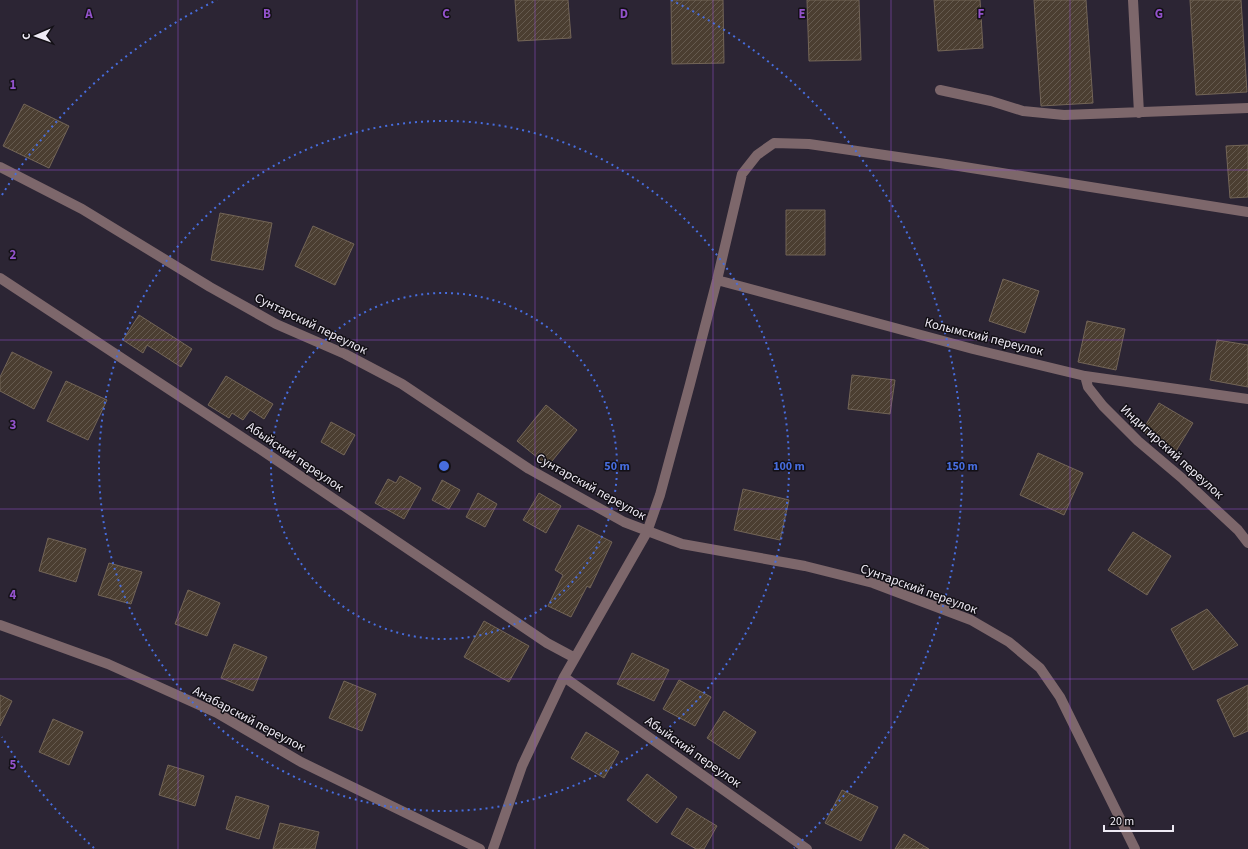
<svg xmlns="http://www.w3.org/2000/svg" width="1248" height="849" font-family="'Source Sans 3',sans-serif">
<style>
.building{fill:url(#building-hatch);stroke:#736557}
.lines{fill:none;stroke-linecap:round;stroke-linejoin:round}
.service{stroke:#7d676b;stroke-width:10}
.minor{stroke:#7d676b;stroke-width:10}
.grid{fill:none;stroke:#9252ca;stroke-width:1;stroke-opacity:0.55}
.ring{fill:none;stroke:#476dde;stroke-width:2;stroke-dasharray:2 4}
.labels{text-anchor:middle;dominant-baseline:central;stroke-width:3;stroke-linejoin:round;paint-order:stroke}
.street-label{font-size:13px;fill:#eeeaf4;stroke:#131016}
.grid-label{font-size:13px;text-anchor:middle;font-weight:bold;fill:#9252ca;stroke:#131016;stroke-width:3;stroke-linejoin:round;paint-order:stroke}
.centre{fill:#476dde;stroke:#131016;stroke-width:2}
.ring-label{font-size:12px;text-anchor:middle;font-weight:bold;fill:#476dde;stroke:#131016;stroke-width:3;stroke-linejoin:round;paint-order:stroke}
</style>
<defs>
<pattern id="building-hatch" width="6" height="6" patternUnits="userSpaceOnUse"><rect width="6" height="6" fill="#4b3e31"/><path d="M-1 1l2-2M0 6l6-6M5 7l2-2" fill="none" stroke="#655a4f"/></pattern>
</defs>
<rect width="100%" height="100%" fill="#2c2534"/>
<path class="building" d="M515,0H568L571,38L518,41Z
M671,0H723L724,63L672,64Z
M807,0H859L861,60L809,61Z
M934,0H980L983,48L938,51Z
M1034,0H1086L1093,103L1041,106Z
M1190,0H1241L1247,92L1196,95Z
M24,104L69,126L49,168L3,146Z
M1248,145V197L1230,198L1226,146Z
M786,210H825V255H786Z
M220,213L272,223L263,270L211,260Z
M313,226L354,244L335,285L295,266Z
M1003,279L1039,291L1025,333L989,321Z
M139,315L192,349L181,367L147,345L143,353L123,340Z
M1087,321L1125,329L1116,370L1078,362Z
M1217,340L1248,345V387L1210,380Z
M12,352L52,372L34,409L0,391V377Z
M852,375L895,380L890,414L848,409Z
M226,376L273,404L264,419L250,410L243,420L232,413L229,418L208,405Z
M66,381L107,400L88,440L47,421Z
M1159,403L1193,423L1176,451L1142,431Z
M546,405L577,430L548,466L517,441Z
M331,422L355,435L344,455L321,442Z
M1038,453L1083,473L1064,515L1020,495Z
M400,476L421,488L404,519L375,503L388,479L396,483Z
M442,480L460,490L449,509L432,500Z
M743,489L789,500L780,540L734,530Z
M478,493L497,504L485,527L466,517Z
M539,493L561,506L546,533L523,520Z
M578,525L612,542L590,588L587,586L571,617L548,606L563,575L555,570Z
M1133,532L1171,556L1147,595L1108,570Z
M48,538L86,549L76,582L39,571Z
M109,563L142,572L131,604L98,595Z
M188,590L220,603L207,636L175,624Z
M1207,609L1238,645L1193,670L1171,629Z
M484,621L529,646L509,682L464,657Z
M234,644L267,657L253,691L221,678Z
M632,653L669,670L654,701L617,684Z
M679,680L711,697L695,726L663,709Z
M344,681L376,694L362,731L329,718Z
M1248,685V731L1234,737L1217,700Z
M0,695L12,701L0,726Z
M724,711L756,732L739,759L707,738Z
M53,719L83,732L69,765L39,752Z
M586,732L619,752L604,778L571,758Z
M168,765L204,776L195,806L159,795Z
M647,774L677,797L657,823L627,800Z
M842,790L878,807L861,841L825,823Z
M236,796L269,806L259,839L226,829Z
M687,808L717,826L704,849H696L671,834Z
M280,823L319,832L315,849H273Z
M904,834L929,849H895Z"/>
<g class="lines">
<path class="service" d="M1133,0L1139,113
M940,90L991,101L1023,111L1064,115L1248,108"/>
<path class="minor" d="M0,167L82,209L210,287L276,324L345,354L402,384L529,469L624,522L682,544L805,566L873,583L971,620L1009,642L1040,668L1060,697L1135,849
M0,278L266,453L547,643L575,658
M717,280L973,349L1085,376L1248,399
M1085,376L1088,387L1103,406L1138,441L1183,479L1238,530L1248,543
M0,625L108,664L217,713L301,762L480,849
M564,677L807,849
M493,849L522,766L564,677L647,532L660,495L690,384L717,280L742,174L757,155L774,143L809,144L946,164L1248,212"/>
</g>
<path class="grid" d="M178,0V849M357,0V849M535,0V849M713,0V849M891,0V849M1070,0V849M0,170H1248M0,340H1248M0,509H1248M0,679H1248"/>
<g class="ring">
<circle cx="444" cy="466" r="173"/>
<circle cx="444" cy="466" r="345"/>
<path d="M94 848A518 518 0 0 1 2 737M2 195A518 518 0 0 1 217 0M671 0A518 518 0 0 1 794 848"/>
</g>
<g class="labels">
<g class="street-label">
<text transform="translate(311 324) rotate(26)">Сунтарский переулок</text>
<text transform="translate(984 337) rotate(14)">Колымский переулок</text>
<text transform="translate(1172 452) rotate(42)">Индигирский переулок</text>
<text transform="translate(295 457) rotate(34)">Абыйский переулок</text>
<text transform="translate(591 487) rotate(29)">Сунтарский переулок</text>
<text transform="translate(919 589) rotate(20)">Сунтарский переулок</text>
<text transform="translate(249 719) rotate(28)">Анабарский переулок</text>
<text transform="translate(693 752) rotate(35)">Абыйский переулок</text>
</g>
</g>
<g class="grid-label">
<text x="89" y="18">A</text>
<text x="267" y="18">B</text>
<text x="446" y="18">C</text>
<text x="624" y="18">D</text>
<text x="802" y="18">E</text>
<text x="981" y="18">F</text>
<text x="1159" y="18">G</text>
<text x="13" y="89">1</text>
<text x="13" y="259">2</text>
<text x="13" y="429">3</text>
<text x="13" y="599">4</text>
<text x="13" y="769">5</text>
</g>
<circle cx="444" cy="466" r="6" class="centre"/>
<g class="ring-label">
<text x="617" y="470">50 m</text>
<text x="789" y="470">100 m</text>
<text x="962" y="470">150 m</text>
</g>
<g transform="translate(36 36) rotate(268)" stroke="#131016" stroke-width="3" paint-order="stroke">
<path d="M0-3L7 15L0 10L-7 15Z" fill="#eeeaf4"/>
<text y="-6" font-size="11" font-weight="bold" text-anchor="middle" fill="#eeeaf4">С</text>
</g>
<path d="M1104 825v6h69v-6" fill="none" stroke="#eeeaf4" stroke-width="2"/>
<text x="1110" y="825" font-size="12" fill="#eeeaf4" stroke="#131016" stroke-width="3" paint-order="stroke">20 m</text>
</svg>
